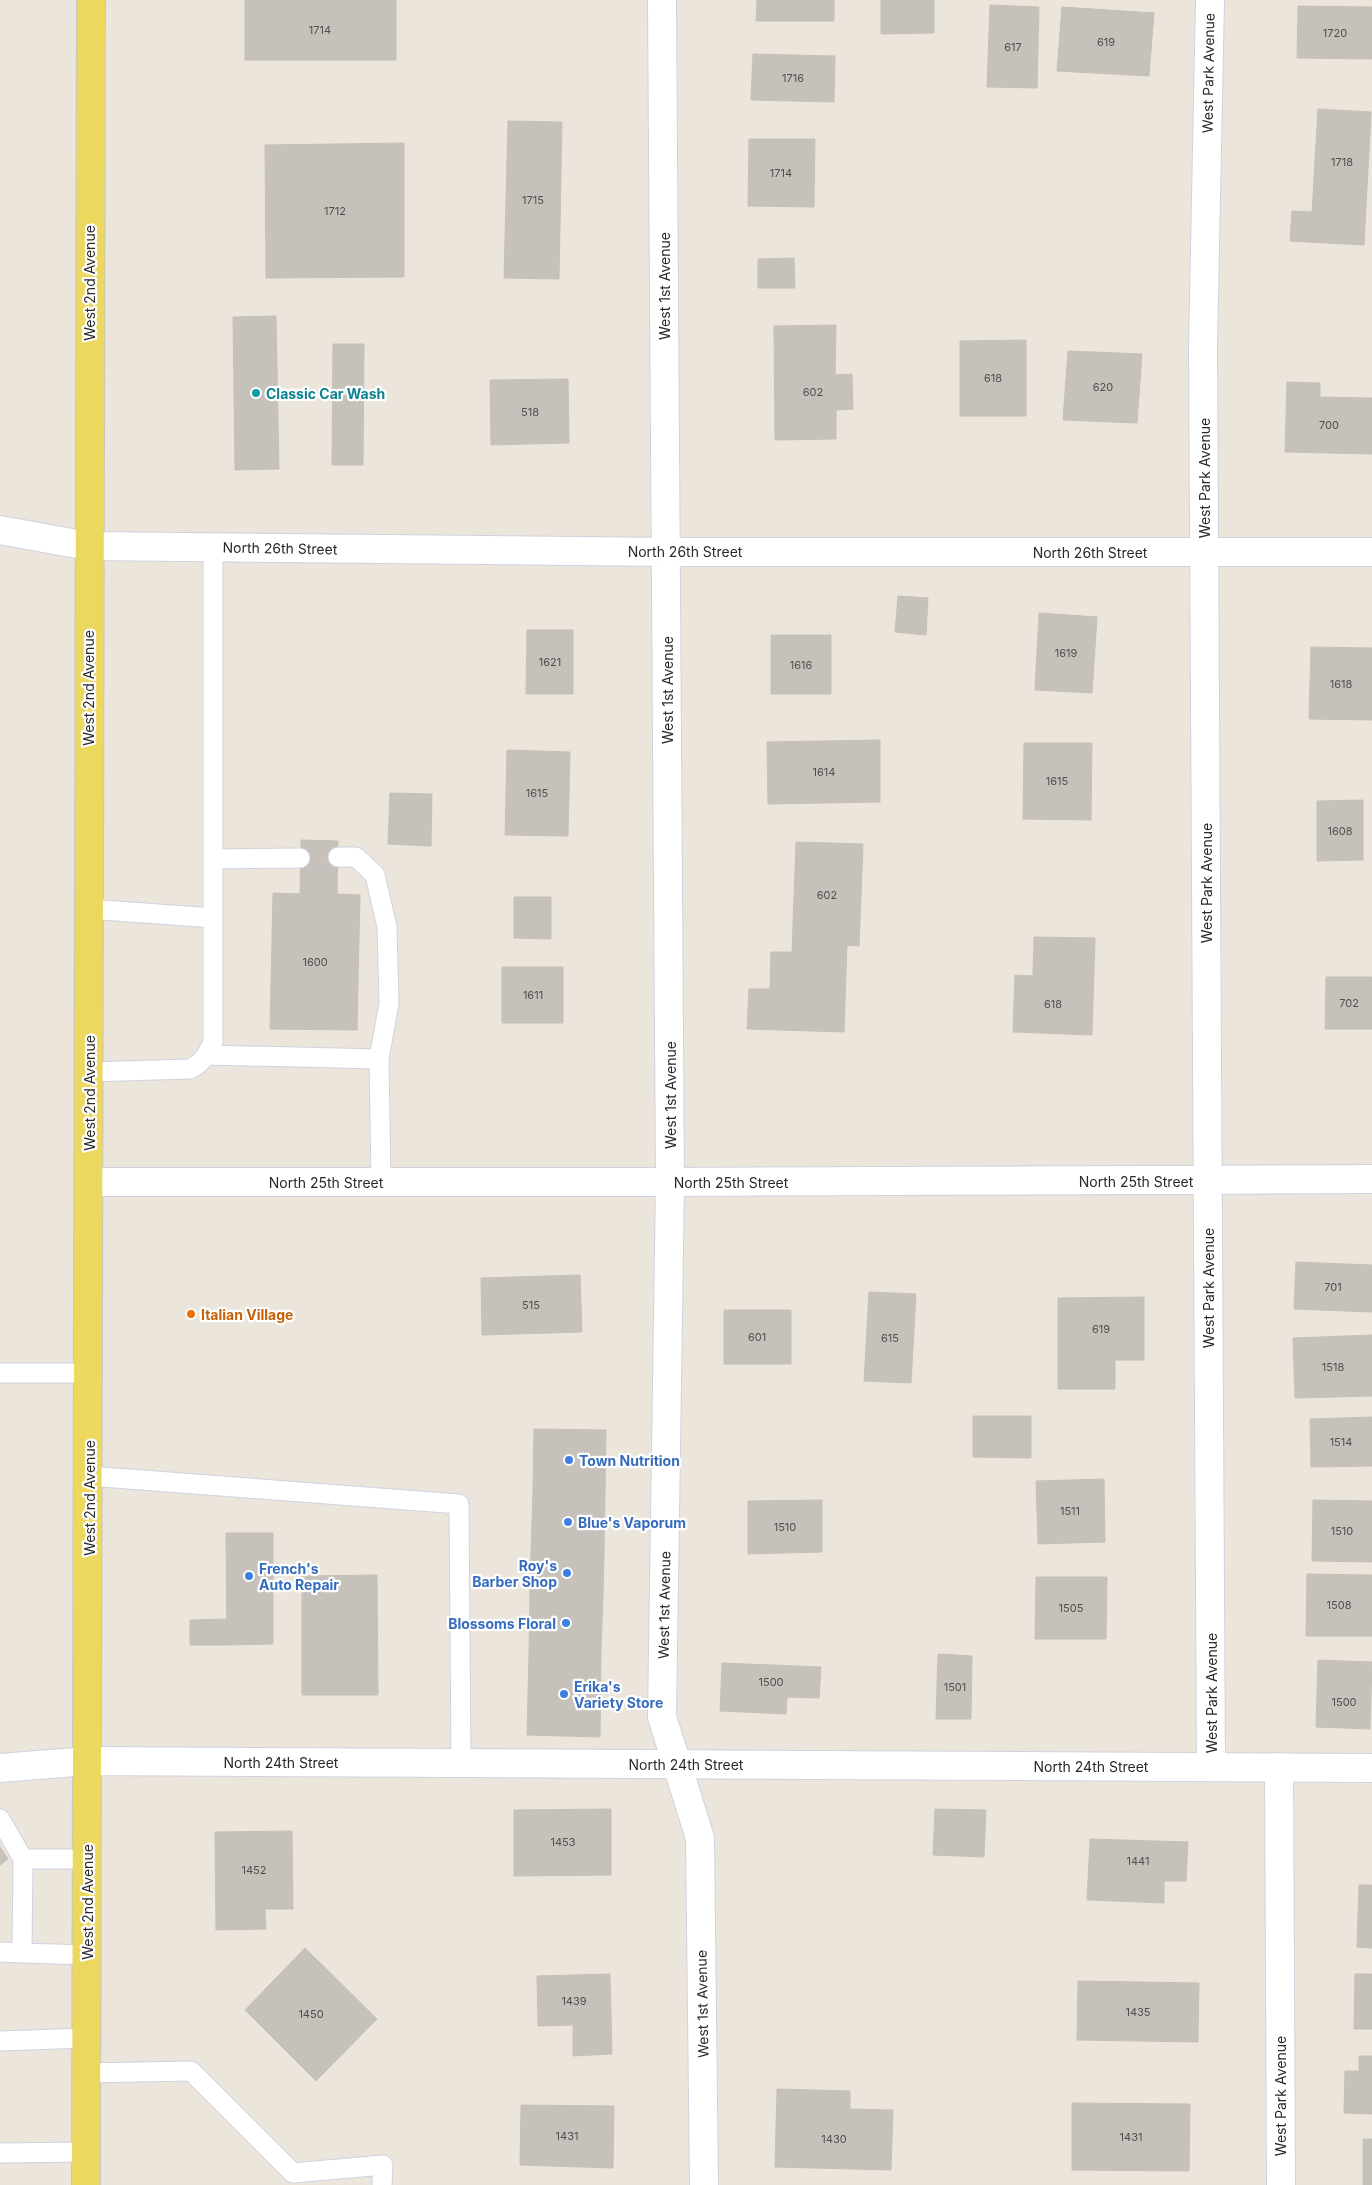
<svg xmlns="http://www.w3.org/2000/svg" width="1372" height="2185" font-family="Inter,sans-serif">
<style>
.building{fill:#c6c2bb;stroke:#c6c1b5}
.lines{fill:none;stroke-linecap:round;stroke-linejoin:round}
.lane-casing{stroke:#d0d2e1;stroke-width:21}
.street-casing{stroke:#d0d2e1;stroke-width:30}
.secondary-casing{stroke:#d0d2e1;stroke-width:30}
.primary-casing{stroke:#c7c7c7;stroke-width:30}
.lane{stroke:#fff;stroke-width:19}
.street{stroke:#fff;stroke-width:28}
.secondary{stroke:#fff;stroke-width:28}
.primary{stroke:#ecd85f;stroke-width:28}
.culture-dot{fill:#0f9aa8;stroke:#fff;stroke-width:2}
.food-dot{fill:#e8710a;stroke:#fff;stroke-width:2}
.shop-dot{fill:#3f7fe0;stroke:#fff;stroke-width:2}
.labels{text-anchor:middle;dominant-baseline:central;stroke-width:4.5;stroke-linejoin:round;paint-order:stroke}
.number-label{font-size:11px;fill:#504f4e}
.street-label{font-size:14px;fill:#292929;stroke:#fff}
.culture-label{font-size:14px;font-weight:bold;fill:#0d838f;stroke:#fff;text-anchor:start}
.food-label{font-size:14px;font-weight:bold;fill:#c56008;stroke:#fff;text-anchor:start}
.shop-label{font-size:14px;font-weight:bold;fill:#366cbe;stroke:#fff;text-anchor:start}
</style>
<rect width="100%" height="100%" fill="#ebe5db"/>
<path class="building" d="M245,0H396V60H245Z
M757,0H834V21H756Z
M881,0H934V33L881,34Z
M990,5L1039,7L1037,88L987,87Z
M1298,6L1372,7V59L1297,58Z
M1062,7L1154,13L1149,76L1057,71Z
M753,54L835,56L834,102L751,100Z
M1318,109L1371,112L1364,245L1290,241L1292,211L1312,212Z
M508,121L562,122L559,279L504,278Z
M749,139H815L814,207L748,206Z
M404,143V277L266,278L265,145Z
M794,258L795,288H758V259Z
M276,316L279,469L235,470L233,317Z
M836,325L835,375L852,374L853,409L836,410V439L775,440L774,326Z
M1026,340V416H960V341Z
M333,344H364L363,465H332Z
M1068,351L1142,354L1137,423L1063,420Z
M568,379L569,443L491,445L490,380Z
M1287,382L1320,383V397L1372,398V454L1285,452Z
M898,596L928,598L926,635L895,632Z
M1039,613L1097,617L1092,693L1035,690Z
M527,630H573V694H526Z
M771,635H831V694H771Z
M1311,647L1372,648V720L1309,719Z
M880,740V802L768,804L767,742Z
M1024,743H1092L1091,820L1023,819Z
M507,750L570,752L568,836L505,835Z
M390,793L432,794L431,846L388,844Z
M1363,800V860L1317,861V801Z
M301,840L338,841L337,894L360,895L357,1030L270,1029L273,893L300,894Z
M796,842L863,844L859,946L847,945L844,1032L747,1029L749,989H770L771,952H792Z
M514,897H551V939L514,938Z
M1034,937L1095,938L1092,1035L1013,1032L1015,975L1033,976Z
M502,967H563V1023H502Z
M1326,977H1372V1029H1325Z
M1296,1262L1372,1265V1312L1294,1309Z
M580,1275L582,1332L482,1335L481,1278Z
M869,1292L916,1294L911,1383L864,1381Z
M1144,1297V1360H1115V1389H1058V1298Z
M724,1310H791V1364H724Z
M1372,1335V1396L1295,1398L1293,1338Z
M973,1416H1031V1458L973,1457Z
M1372,1417V1466L1311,1467L1310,1419Z
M534,1429L606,1430L605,1492L533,1490Z
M1104,1479L1105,1542L1038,1544L1036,1481Z
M533,1490L605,1492L604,1553L531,1552Z
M822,1500V1552L748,1554V1501Z
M1313,1500L1372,1501V1562L1312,1561Z
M226,1533H273V1644L227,1645Z
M531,1552L604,1553L603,1594L530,1592Z
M1307,1574L1372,1575V1636H1306Z
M377,1575L378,1695H302V1576Z
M1036,1577H1107L1106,1639H1035Z
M530,1592L603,1594L601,1653L529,1652Z
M227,1619V1645H190V1620Z
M529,1652L601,1653L600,1737L527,1735Z
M938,1654L972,1656L971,1719H936Z
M1318,1660L1372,1662L1370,1729L1316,1727Z
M722,1663L821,1667L819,1698L787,1697L786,1714L720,1711Z
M611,1809V1875L514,1876V1810Z
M935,1809L986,1810L984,1857L933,1855Z
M292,1831L293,1909H265L266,1929L216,1930L215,1832Z
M1090,1839L1188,1842L1186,1881H1164V1903L1087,1900Z
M0,1847L8,1859L0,1865Z
M1359,1885H1372V1948L1357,1947Z
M305,1948L377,2019L316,2081L245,2010Z
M610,1974L612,2054L573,2056V2025L538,2026L537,1976Z
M1355,1974H1372V2029H1354Z
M1078,1981L1199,1983L1198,2042L1077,2040Z
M1359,2056H1372V2114L1344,2113L1345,2071H1359Z
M777,2089L850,2091V2109L893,2110L891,2170L775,2167Z
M1072,2103L1190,2104L1189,2171L1072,2170Z
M521,2105L614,2106L613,2168L520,2165Z
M1363,2139H1372V2185H1363Z"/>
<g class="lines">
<defs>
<path id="lane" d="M338,857H356L375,875L387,927L389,1003L379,1059
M213,859L300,858
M89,909L213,918
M207,1055L379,1059L381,1182
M89,1072L190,1069C203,1063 207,1054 213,1042V547
M0,1373H89
M89,1476L459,1504L461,1763
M0,1819L23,1859H88
M23,1859L22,1953L87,1955
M0,1952L22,1953
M0,2041L87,2038
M87,2073L191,2071L293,2173L383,2165L382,2185
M0,2153L86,2152"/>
<path id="street" d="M662,0L670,1182L662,1717L700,1838L704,2185
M1210,0L1203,347L1211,1767
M0,530L88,546L667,552H1372
M89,1182H670L1372,1179
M1279,1767L1281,2185"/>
<path id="secondary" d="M0,1768L88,1761L1372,1768"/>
<path id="primary" d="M86,2185L91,0"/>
</defs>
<use href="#lane" class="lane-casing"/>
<use href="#street" class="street-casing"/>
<use href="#secondary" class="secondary-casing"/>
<use href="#primary" class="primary-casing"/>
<use href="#lane" class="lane"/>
<use href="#street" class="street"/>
<use href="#secondary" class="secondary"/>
<use href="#primary" class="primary"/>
</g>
<circle class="culture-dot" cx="256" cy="393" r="5"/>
<circle class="food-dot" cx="191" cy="1314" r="5"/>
<g class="shop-dot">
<circle cx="569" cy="1460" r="5"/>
<circle cx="568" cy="1522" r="5"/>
<circle cx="567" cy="1573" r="5"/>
<circle cx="249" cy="1576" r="5"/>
<circle cx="566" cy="1623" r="5"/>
<circle cx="564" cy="1694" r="5"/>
</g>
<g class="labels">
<g class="number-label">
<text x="320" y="30">1714</text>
<text x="1335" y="33">1720</text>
<text x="1106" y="42">619</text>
<text x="1013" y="47">617</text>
<text x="793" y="78">1716</text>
<text x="1342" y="162">1718</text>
<text x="781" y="173">1714</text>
<text x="533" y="200">1715</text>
<text x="335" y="211">1712</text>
<text x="993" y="378">618</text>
<text x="1103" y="387">620</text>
<text x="813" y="392">602</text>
<text x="530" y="412">518</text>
<text x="1329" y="425">700</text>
<text x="1066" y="653">1619</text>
<text x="550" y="662">1621</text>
<text x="801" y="665">1616</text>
<text x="1341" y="684">1618</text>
<text x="824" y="772">1614</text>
<text x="1057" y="781">1615</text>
<text x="537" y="793">1615</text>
<text x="1340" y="831">1608</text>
<text x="827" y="895">602</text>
<text x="315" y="962">1600</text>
<text x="533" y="995">1611</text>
<text x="1349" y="1003">702</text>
<text x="1053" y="1004">618</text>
<text x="1333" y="1287">701</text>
<text x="531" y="1305">515</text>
<text x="1101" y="1329">619</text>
<text x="757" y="1337">601</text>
<text x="890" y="1338">615</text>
<text x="1333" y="1367">1518</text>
<text x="1341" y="1442">1514</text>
<text x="1070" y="1511">1511</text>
<text x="785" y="1527">1510</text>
<text x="1342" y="1531">1510</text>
<text x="1339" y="1605">1508</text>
<text x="1071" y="1608">1505</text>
<text x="771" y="1682">1500</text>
<text x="955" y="1687">1501</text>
<text x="1344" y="1702">1500</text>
<text x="563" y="1842">1453</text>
<text x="1138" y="1861">1441</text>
<text x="254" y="1870">1452</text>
<text x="574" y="2001">1439</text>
<text x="1138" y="2012">1435</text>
<text x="311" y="2014">1450</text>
<text x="567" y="2136">1431</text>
<text x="1131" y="2137">1431</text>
<text x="834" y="2139">1430</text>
</g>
<g class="street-label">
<text transform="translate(1208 73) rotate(-89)">West Park Avenue</text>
<text transform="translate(89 283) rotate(-90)">West 2nd Avenue</text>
<text transform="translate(664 286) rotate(-90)">West 1st Avenue</text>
<text transform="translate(1204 478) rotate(-90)">West Park Avenue</text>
<text transform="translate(280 548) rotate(1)">North 26th Street</text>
<text x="685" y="551">North 26th Street</text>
<text x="1090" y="552">North 26th Street</text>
<text transform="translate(88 688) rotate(-90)">West 2nd Avenue</text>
<text transform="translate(667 690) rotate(-90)">West 1st Avenue</text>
<text transform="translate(1206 883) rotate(-90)">West Park Avenue</text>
<text transform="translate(89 1093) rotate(-90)">West 2nd Avenue</text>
<text transform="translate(670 1095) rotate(-90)">West 1st Avenue</text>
<text x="1136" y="1181">North 25th Street</text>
<text x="326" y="1182">North 25th Street</text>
<text x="731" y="1182">North 25th Street</text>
<text transform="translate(1208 1288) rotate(-90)">West Park Avenue</text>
<text transform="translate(89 1498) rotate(-90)">West 2nd Avenue</text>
<text transform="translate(664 1605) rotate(-89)">West 1st Avenue</text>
<text transform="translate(1211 1693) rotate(-90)">West Park Avenue</text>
<text x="281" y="1762">North 24th Street</text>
<text x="686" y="1764">North 24th Street</text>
<text x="1091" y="1766">North 24th Street</text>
<text transform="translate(87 1902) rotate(-90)">West 2nd Avenue</text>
<text transform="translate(702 2004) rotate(-91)">West 1st Avenue</text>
<text transform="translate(1280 2096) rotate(-90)">West Park Avenue</text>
</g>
<g class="culture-label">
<text x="266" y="393">Classic Car Wash</text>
</g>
<g class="food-label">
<text x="201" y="1314">Italian Village</text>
</g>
<g class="shop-label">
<text x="579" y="1460">Town Nutrition</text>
<text x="578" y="1522">Blue's Vaporum</text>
<text x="557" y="1565" text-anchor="end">Roy's<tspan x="557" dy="16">Barber Shop</tspan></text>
<text x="259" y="1568">French's<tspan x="259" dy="16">Auto Repair</tspan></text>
<text x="556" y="1623" text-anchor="end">Blossoms Floral</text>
<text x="574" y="1686">Erika's<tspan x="574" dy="16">Variety Store</tspan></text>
</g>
</g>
</svg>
